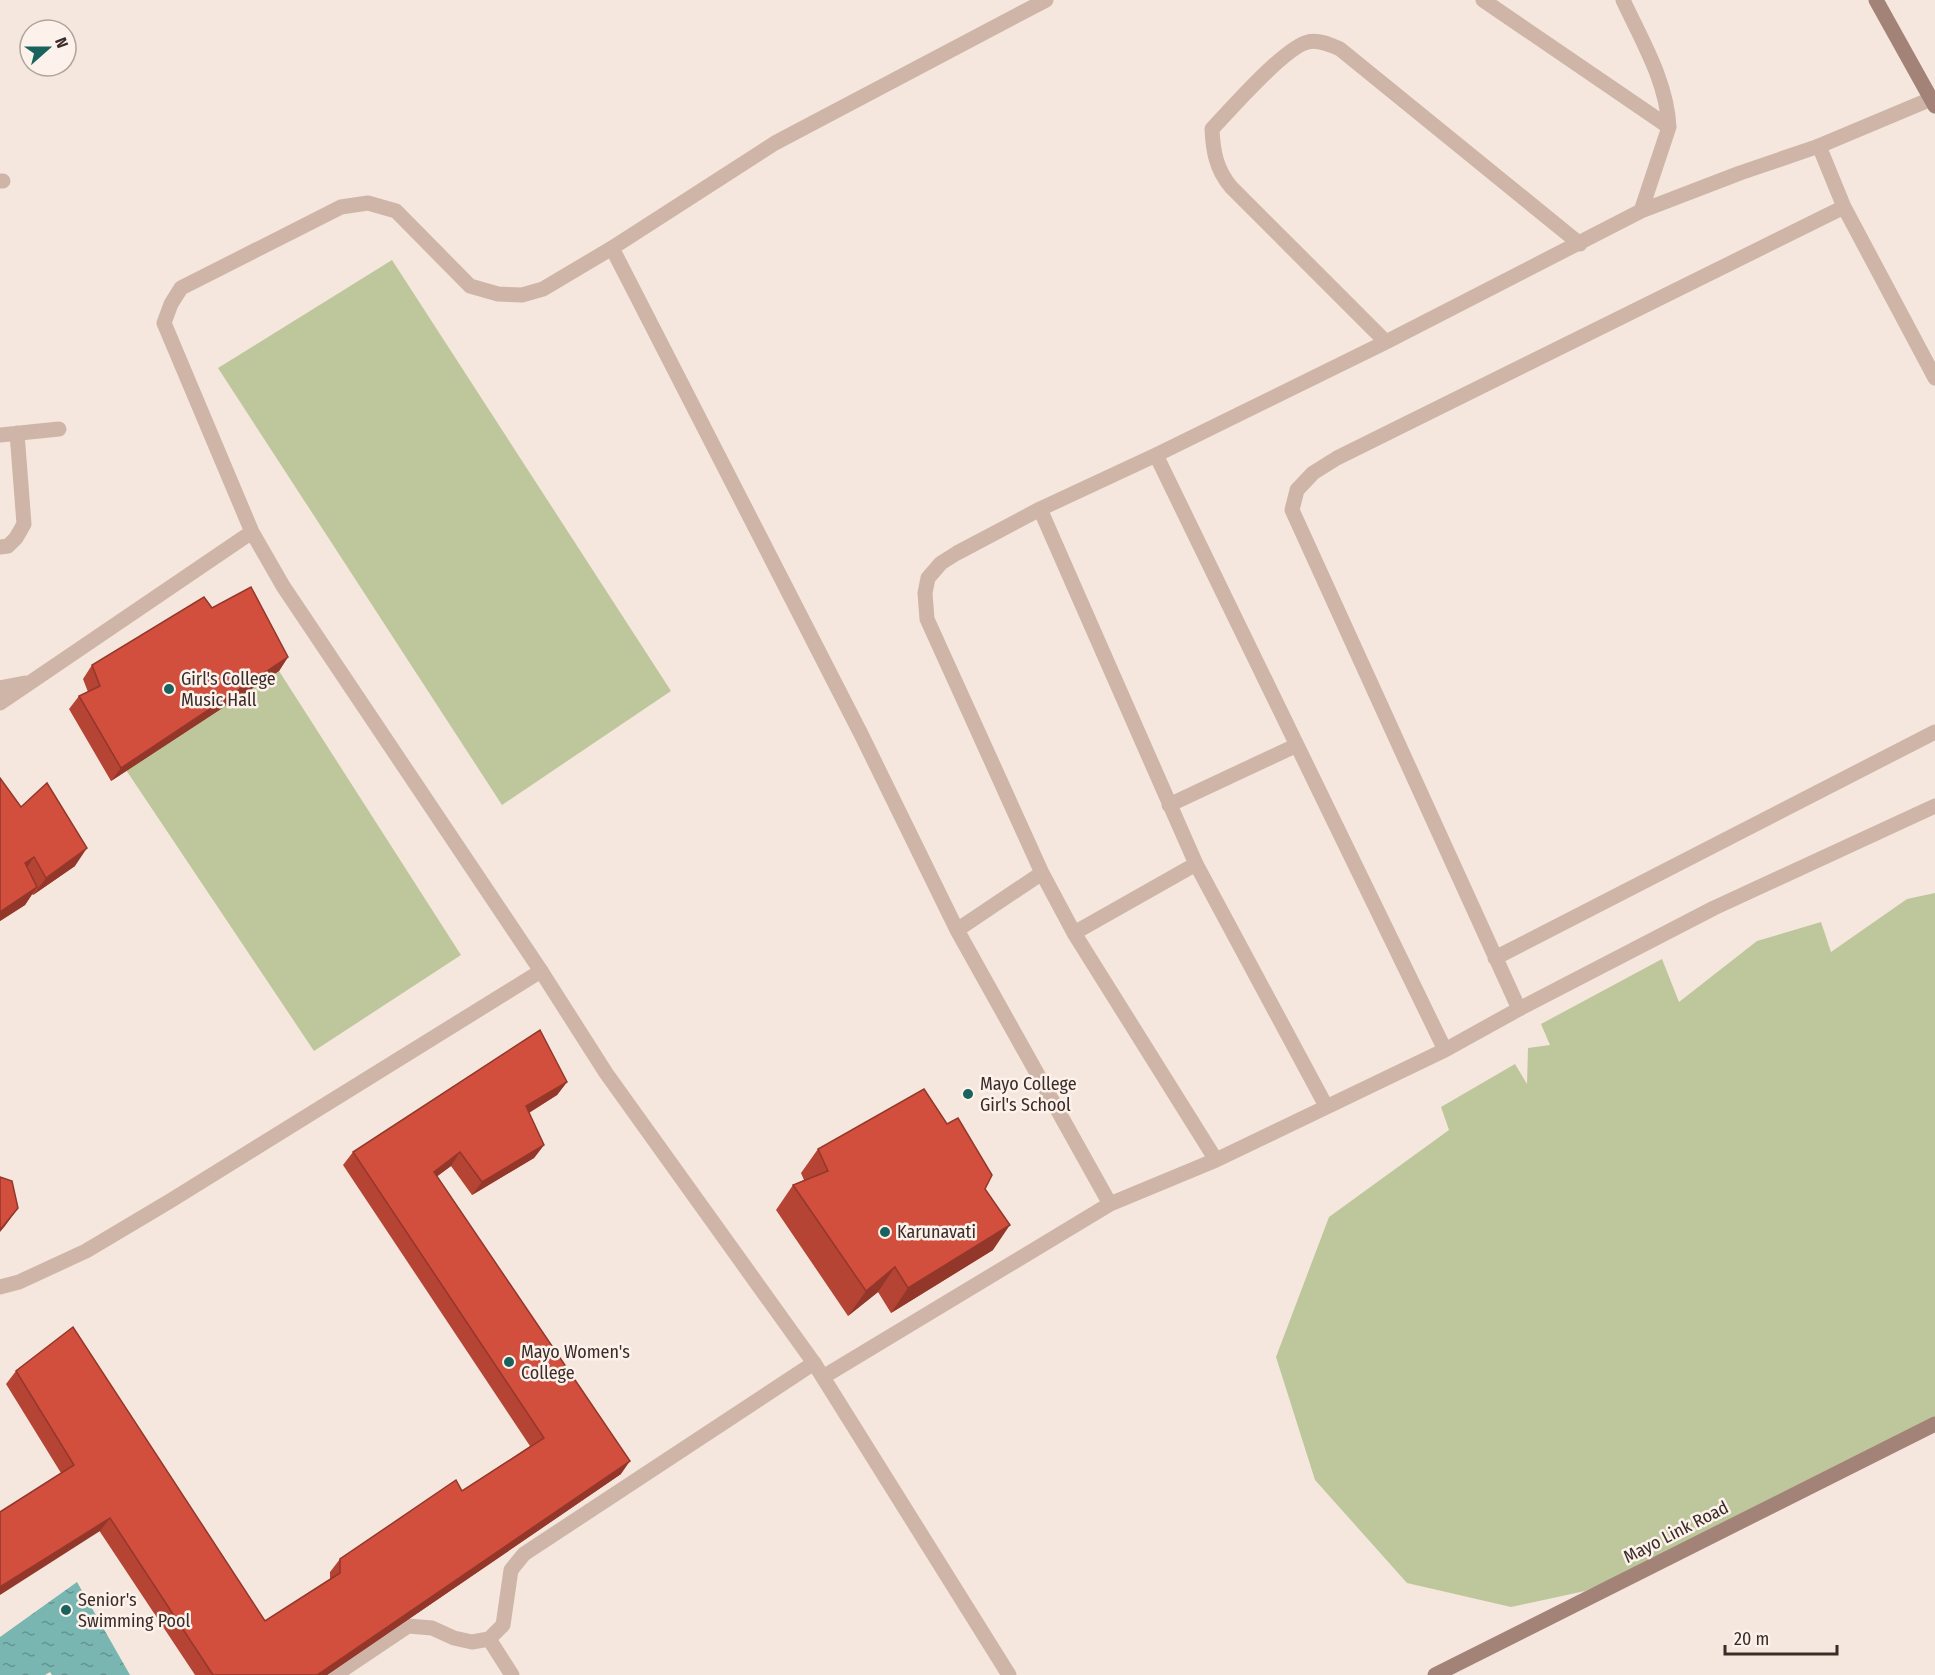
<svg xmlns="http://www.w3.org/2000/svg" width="1935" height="1675" font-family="'Fira Sans Condensed',sans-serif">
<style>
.pitch{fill:#bdc79b}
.water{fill:url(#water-ripples)}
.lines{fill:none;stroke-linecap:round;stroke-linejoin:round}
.lane{stroke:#cfb5a7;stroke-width:15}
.street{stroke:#cfb5a7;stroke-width:15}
.secondary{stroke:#a38278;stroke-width:15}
.wall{fill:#b54434}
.shaded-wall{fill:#94372b}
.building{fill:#d34f3d;stroke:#94372b;stroke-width:1.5}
.poi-dot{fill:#19625e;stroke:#fcf2eb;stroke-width:2}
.labels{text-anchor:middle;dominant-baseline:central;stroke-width:5;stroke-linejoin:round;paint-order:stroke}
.poi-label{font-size:18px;fill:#3b2c29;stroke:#fcf2eb;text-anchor:start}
.street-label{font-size:18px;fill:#3b2c29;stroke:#fcf2eb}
</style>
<defs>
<pattern id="water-ripples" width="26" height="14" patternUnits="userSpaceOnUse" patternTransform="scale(1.5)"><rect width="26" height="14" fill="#79b6b1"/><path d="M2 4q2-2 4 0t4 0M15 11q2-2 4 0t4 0" fill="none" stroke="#649490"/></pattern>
</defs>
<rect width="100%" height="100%" fill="#f5e7dd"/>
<path class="pitch" d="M392,260L671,691L502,805L218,368Z
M279,671L461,955L314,1051L126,770Z
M1935,893V1420L1722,1531L1585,1591L1511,1607L1407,1583L1315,1480L1276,1357L1329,1217L1449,1130L1441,1107L1515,1064L1527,1084L1528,1048L1550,1045L1541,1024L1662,959L1679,1002L1757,941L1821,922L1831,952L1907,899Z"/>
<path class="water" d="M77,1582L130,1675H52L50,1672L45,1675H0V1637Z"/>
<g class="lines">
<path class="lane" d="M1819,146L1844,207L1935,378
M1495,958L1935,732
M1519,1009L1292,510L1297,490L1313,473L1337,458L1844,207
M0,1287L19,1282L86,1251L170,1201L541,971
M489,1639L512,1675
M335,1675L408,1626L432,1628L454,1638L472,1642L489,1639L503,1625L511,1570L524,1554L814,1363"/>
<path class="street" d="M1483,0L1669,127L1641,211
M1623,0C1642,41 1667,82 1669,127
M0,181H3
M612,248L861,734L957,930L1110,1204L1216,1160L1445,1050L1519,1009L1714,908L1935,806
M1386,342L1231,187C1216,169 1213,151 1212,129C1231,109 1285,47 1308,42C1318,39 1331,45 1340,49L1580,244
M0,435L59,429
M1156,455L1445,1050
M1040,509L1196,864L1326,1106
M0,547L8,546L16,538L24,524L17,433
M0,688L25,683
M0,703L252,532
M1169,805L1295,746
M957,930L1042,873
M1074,933L1196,864
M1216,1160L1074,933L1042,873L927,619L925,593L928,578L941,563L957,553L1040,509L1156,455L1386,342L1641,211L1740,173L1819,146L1931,99
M823,1377L1110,1204
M1009,1675L814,1363L606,1073L541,971L283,586L252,532L164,323L171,304L181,288L341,207L368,203L396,211L470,286L498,294L522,295L543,289L612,248L775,143L1046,0"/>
<path class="secondary" d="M1876,0L1935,106
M1435,1675L1935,1424"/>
</g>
<path class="wall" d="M212,608L288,657L279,671L111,781L69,709L79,696L88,692L83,679L92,665Z
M0,778L21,807L75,866L33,895L32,894L25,905L0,921Z
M567,1082L557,1095L529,1113L544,1145L534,1158L472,1195L451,1166L436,1177L621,1474L327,1675H195L61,1473L6,1384L16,1371L265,1621L330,1579V1572L340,1559L462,1491L530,1446L343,1165L353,1152Z
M818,1149L985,1189L993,1250L891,1313L878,1292L848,1316L776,1210L793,1185L804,1180L801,1173Z"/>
<path class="shaded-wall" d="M288,657L279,671L111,781L121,768Z
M87,848L75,866L33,895L46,878Z
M34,857L22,875L25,863Z
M37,887L25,905L0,921V912Z
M567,1082L557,1095L517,1120L526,1106Z
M544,1145L534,1158L472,1195L482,1182Z
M460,1152L451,1166L424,1186L434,1172Z
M18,1208L5,1226L0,1232V1230Z
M1010,1225L993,1250L891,1313L908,1288Z
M895,1267L878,1292L848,1316L866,1291Z
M630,1461L621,1474L327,1675H317Z
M110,1518L100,1531L0,1595V1587Z"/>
<path class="building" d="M251,587L288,657L121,768L79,696L100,686L92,665L204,597L212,608Z
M0,778L21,807L47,783L87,848L46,878L34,857L25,863L37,887L0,912Z
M540,1030L567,1082L526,1106L544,1145L482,1182L460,1152L434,1172L630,1461L317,1675H213L110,1518L0,1587V1512L74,1465L16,1371L73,1327L265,1621L340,1573V1559L456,1480L462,1491L544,1438L353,1152Z
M924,1089L947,1124L958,1118L992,1175L985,1189L1010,1225L908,1288L895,1267L866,1291L793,1185L828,1171L818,1149Z
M0,1177L12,1181L18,1208L0,1230Z"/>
<g class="poi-dot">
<circle cx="169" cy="689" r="6"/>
<circle cx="968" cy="1094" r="6"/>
<circle cx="885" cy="1232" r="6"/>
<circle cx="509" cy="1362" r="6"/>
<circle cx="66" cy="1610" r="6"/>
</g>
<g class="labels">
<g class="poi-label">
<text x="181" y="679">Girl's College<tspan x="181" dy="21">Music Hall</tspan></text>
<text x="980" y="1084">Mayo College<tspan x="980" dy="21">Girl's School</tspan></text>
<text x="897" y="1232">Karunavati</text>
<text x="521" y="1352">Mayo Women's<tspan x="521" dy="21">College</tspan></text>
<text x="78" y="1600">Senior's<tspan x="78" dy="21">Swimming Pool</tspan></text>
</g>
<g class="street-label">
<text transform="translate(1676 1532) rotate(-27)">Mayo Link Road</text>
</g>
</g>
<g transform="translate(48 48) rotate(69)"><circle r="28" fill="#fcf2eb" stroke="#afa39d" stroke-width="1.5"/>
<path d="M0-4.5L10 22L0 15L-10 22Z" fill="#19625e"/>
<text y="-9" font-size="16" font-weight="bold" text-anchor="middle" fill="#3b2c29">N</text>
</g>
<path d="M1725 1645v9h112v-9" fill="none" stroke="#3b2c29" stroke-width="3"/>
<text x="1734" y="1645" font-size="18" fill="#3b2c29" stroke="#fcf2eb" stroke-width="4.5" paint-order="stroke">20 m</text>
</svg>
